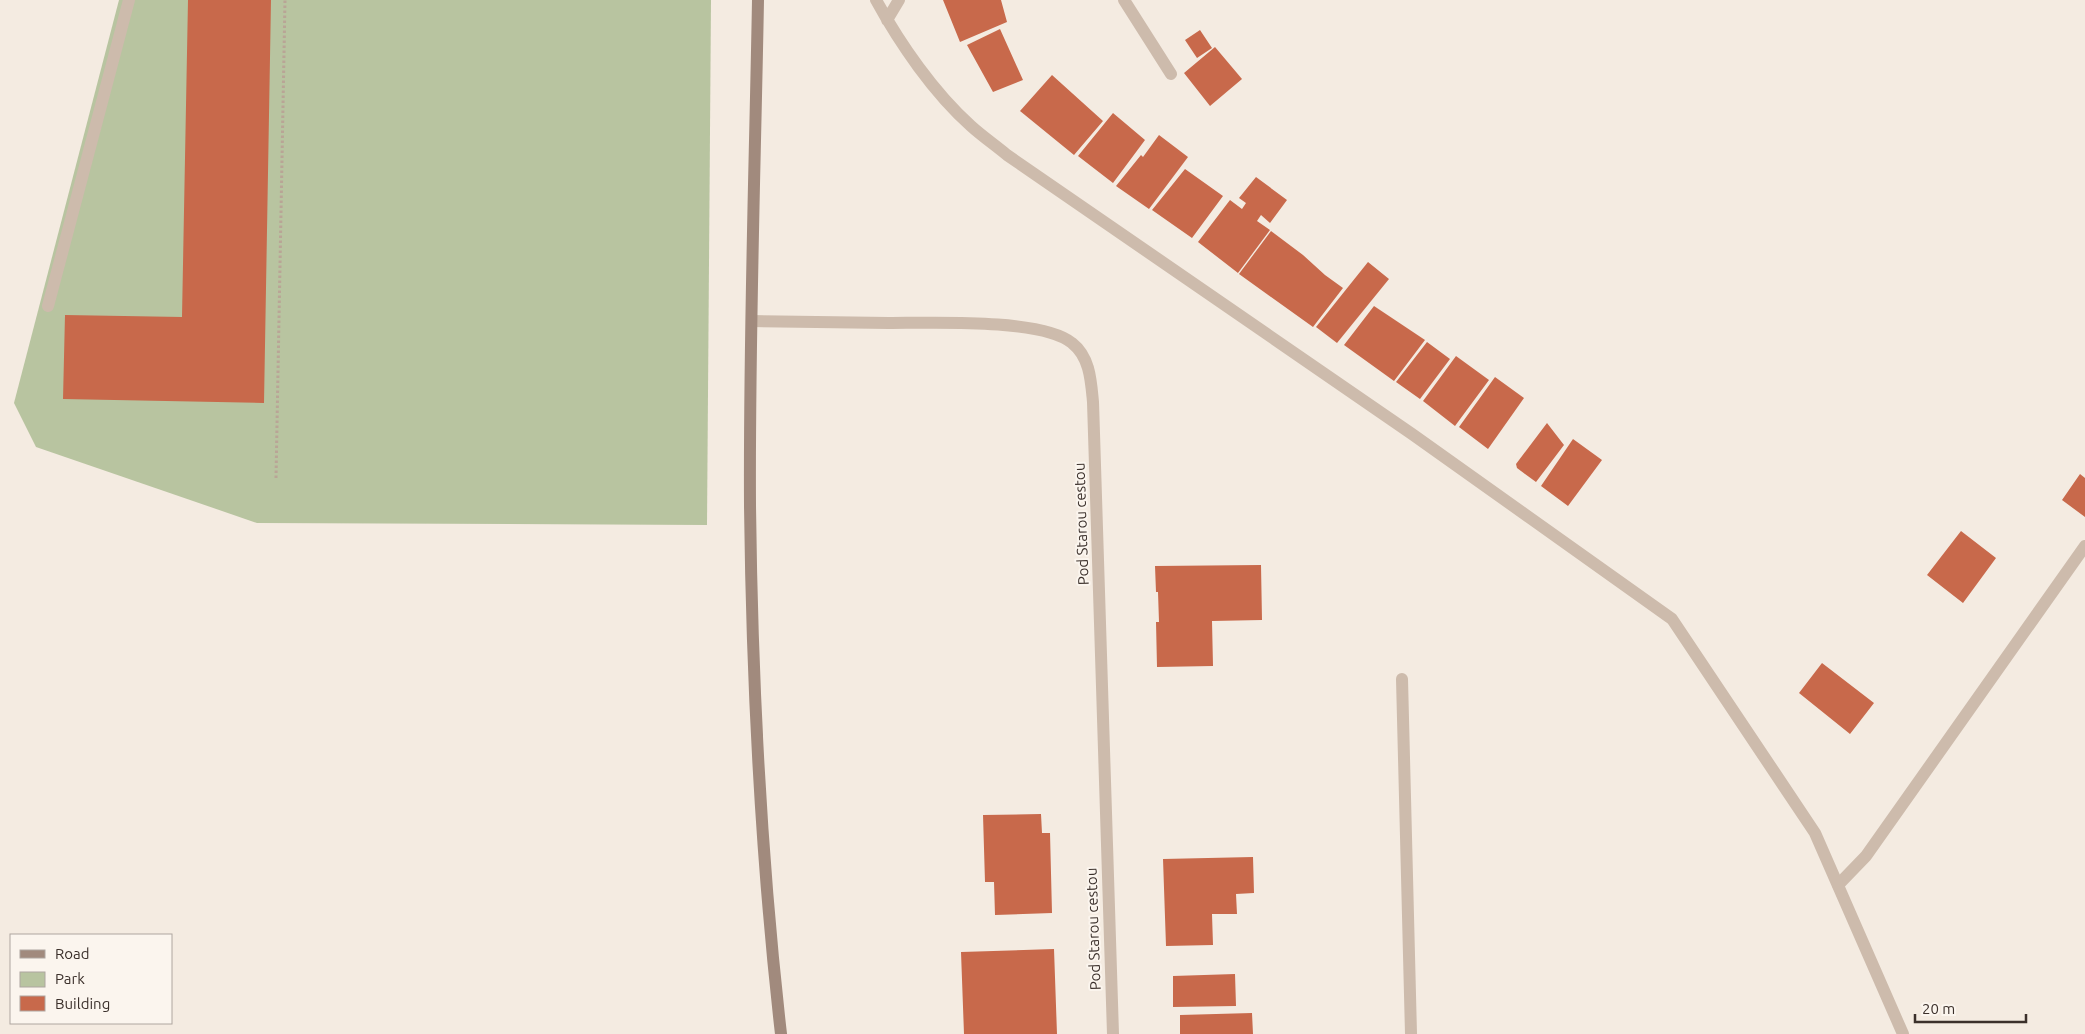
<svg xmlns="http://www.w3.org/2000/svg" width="2085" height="1034" font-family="Ubuntu,sans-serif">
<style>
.green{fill:#b8c4a0}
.building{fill:#c8694b}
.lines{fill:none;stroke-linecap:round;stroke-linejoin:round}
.path{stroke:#b9a596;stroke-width:3;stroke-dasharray:2.5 2.5;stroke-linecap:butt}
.service{stroke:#cdbbac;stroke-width:12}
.minor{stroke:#cdbbac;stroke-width:12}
.secondary{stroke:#a18a7d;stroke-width:12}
.labels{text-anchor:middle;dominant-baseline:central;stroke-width:4;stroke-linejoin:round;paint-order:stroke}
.street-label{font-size:15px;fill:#3b302b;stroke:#fbf5ee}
</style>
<rect width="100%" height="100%" fill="#f4ebe1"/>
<path class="green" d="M119,0H711L707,525L257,523L36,447L14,403Z"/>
<path class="building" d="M188,0H271L264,403L63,399L65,315L182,317Z
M943,0H1001L1007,22L960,42Z
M1000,29L1023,80L993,92L967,45Z
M1200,30L1212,48L1197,58L1185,40Z
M1215,47L1242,79L1210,106L1184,73Z
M1052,75L1103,121L1074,155L1020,111Z
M1113,113L1145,140L1113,183L1078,156Z
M1159,135L1188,157L1149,209L1116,186L1141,155L1143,157Z
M1185,169L1223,196L1192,238L1152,210Z
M1256,177L1287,200L1270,223L1261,215L1257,221L1270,230L1238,273L1198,242L1230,200L1242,209L1246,203L1239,198Z
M1271,231L1303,255L1325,275L1343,288L1313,327L1239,274Z
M1368,262L1389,279L1337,343L1316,327Z
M1374,306L1425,340L1394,381L1344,345Z
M1427,342L1450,359L1420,399L1396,382Z
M1456,356L1489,380L1455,426L1423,401Z
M1495,377L1524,398L1488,449L1459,427Z
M1547,423L1564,445L1536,482L1517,468L1516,464Z
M1573,439L1602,460L1568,506L1541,486Z
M2080,474L2085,478V517L2062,500Z
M1961,531L1996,558L1963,603L1927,575Z
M1261,565L1262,620L1212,621L1213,666L1157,667L1156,622H1159L1158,592H1156L1155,566Z
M1822,663L1874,703L1850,734L1799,693Z
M1041,814L1042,833H1050L1052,913L995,915L994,882H985L983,815Z
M1253,857L1254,893L1236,894L1237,914H1212L1213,945L1166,946L1163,859Z
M1054,949L1057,1034H964L961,952Z
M1235,974L1236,1006L1173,1007V976Z
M1252,1013L1253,1034H1180V1015Z"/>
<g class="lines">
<path class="path" d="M276,478L285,0"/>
<path class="service" d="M48,306L129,0
M1838,885L1866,856L2085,546"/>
<path class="minor" d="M876,0C900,44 934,93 971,126C982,136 995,145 1007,155L1412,434L1672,619L1815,833L1903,1034
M1124,0L1171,74
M887,20L899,0
M752,321C797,322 843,322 889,323C929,323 1042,318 1072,343C1090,357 1091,381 1093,402L1113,1034
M1402,679L1411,1034"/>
<path class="secondary" d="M758,0C755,168 749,336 750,505C752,681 761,859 781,1034"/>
</g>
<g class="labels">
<g class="street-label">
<text transform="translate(1081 524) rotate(-92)">Pod Starou cestou</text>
<text transform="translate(1093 929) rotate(-92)">Pod Starou cestou</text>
</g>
</g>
<rect x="10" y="934" width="162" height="90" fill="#fbf5ee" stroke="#aea6a0"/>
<rect x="20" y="950" width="25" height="8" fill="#a18a7d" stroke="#aea6a0"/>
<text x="55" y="959" font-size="15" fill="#3b302b">Road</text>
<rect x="20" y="972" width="25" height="15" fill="#b8c4a0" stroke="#aea6a0"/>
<text x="55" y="984" font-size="15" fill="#3b302b">Park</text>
<rect x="20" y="996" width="25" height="15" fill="#c8694b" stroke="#aea6a0"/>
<text x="55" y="1009" font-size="15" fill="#3b302b">Building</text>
<path d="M1915 1014v8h111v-8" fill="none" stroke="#3b302b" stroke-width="2.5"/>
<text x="1922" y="1014" font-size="15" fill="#3b302b" stroke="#fbf5ee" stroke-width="4" paint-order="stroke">20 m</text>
</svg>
